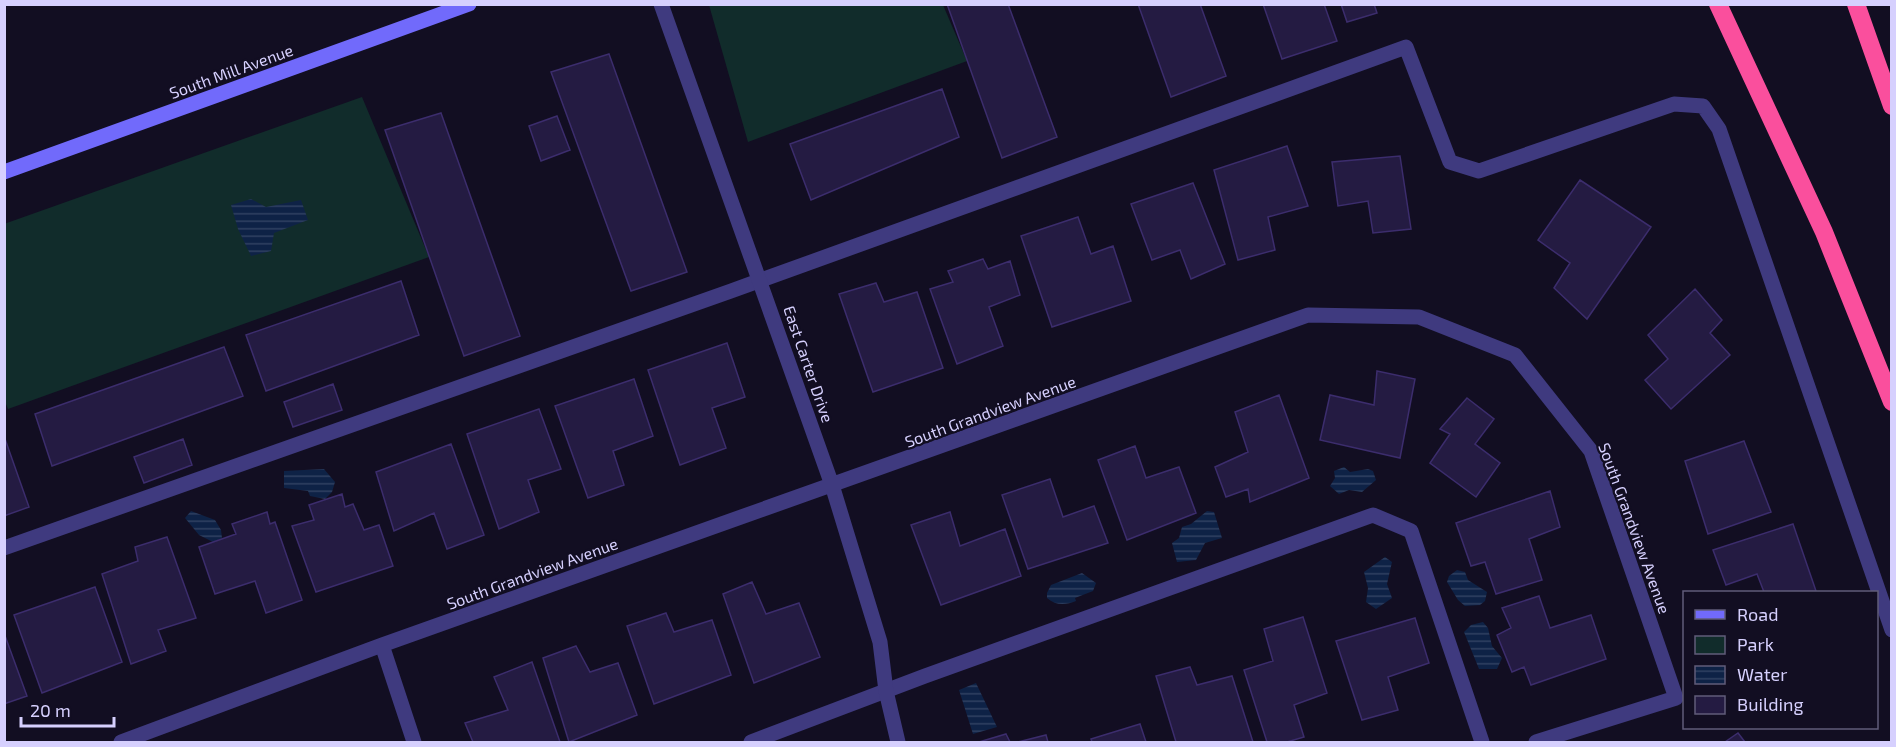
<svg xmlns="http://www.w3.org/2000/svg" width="1896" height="747" font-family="'Exo 2',sans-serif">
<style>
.park{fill:#112c2b}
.water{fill:url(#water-rules)}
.building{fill:#241b42;stroke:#3c2d6d;stroke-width:1.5}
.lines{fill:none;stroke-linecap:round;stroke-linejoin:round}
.lane{stroke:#3f3a7f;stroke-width:15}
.street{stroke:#3f3a7f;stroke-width:15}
.secondary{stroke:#716afb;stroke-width:15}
.highway{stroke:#fa4f9d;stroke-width:18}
.labels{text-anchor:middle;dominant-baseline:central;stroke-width:4.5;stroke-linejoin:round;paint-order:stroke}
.street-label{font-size:16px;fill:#d6d0fe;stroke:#120e22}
</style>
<defs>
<pattern id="water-rules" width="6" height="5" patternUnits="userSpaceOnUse" patternTransform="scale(1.5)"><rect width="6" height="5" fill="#0e2246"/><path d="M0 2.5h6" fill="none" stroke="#304162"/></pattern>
</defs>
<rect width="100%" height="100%" fill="#120e22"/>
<path class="park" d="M709,5H943L967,61L748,142Z
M362,97L429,257L8,409L4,399V224Z"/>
<path class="water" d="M251,199L266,207L301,200L308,220L274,233L271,251L251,256L238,229L231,205Z
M1344,467L1350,472L1368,469L1373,471L1376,480L1362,492L1349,490L1339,494L1330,486L1335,478L1334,471Z
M324,469L335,482L332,492L325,499L310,496L308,491L284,488V471Z
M191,511L215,520L221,530L222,538L213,542L199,535L185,518Z
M1207,511L1214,512L1222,538L1205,543L1196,560L1177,562L1172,543L1179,538L1182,527L1191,524Z
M1385,557L1392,562L1387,584L1392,598L1376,609L1366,602L1368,588L1364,572Z
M1457,570L1465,572L1468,580L1487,592L1485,601L1480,605L1465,606L1458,600L1447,582L1449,576Z
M1082,573L1096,583L1093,591L1075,598L1076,601C1066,605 1056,606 1047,598V593L1051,585Z
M1483,622L1488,628L1492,646L1502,658L1497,669H1479L1464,632L1471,625Z
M976,683L997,727L973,734L959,690Z"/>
<path class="building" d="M947,4H1008L1057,137L1002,158Z
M1138,4H1200L1226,76L1171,97Z
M1263,4H1324L1337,41L1282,59Z
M1341,4H1374L1377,13L1347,22Z
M609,54L687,272L631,291L551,72Z
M942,89L959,137L811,200L790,144Z
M441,113L520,336L464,356L385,130Z
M557,116L570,150L541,161L529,126Z
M1287,146L1308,206L1268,217L1275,250L1238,260L1214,170Z
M1400,156L1411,229L1373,233L1368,201L1338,206L1332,162Z
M1580,180L1651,227L1587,319L1554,288L1570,263L1538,240Z
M1193,183L1225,264L1191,279L1180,250L1152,260L1131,204Z
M1078,217L1091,254L1113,246L1131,301L1052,327L1021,236Z
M983,259L988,269L1010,261L1020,295L989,307L1003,346L957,364L930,289L953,282L948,271Z
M401,281L419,335L266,391L246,335Z
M876,283L884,302L917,292L943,368L873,392L839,294Z
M1695,289L1722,320L1710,333L1730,355L1671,409L1645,380L1668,359L1648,335Z
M727,343L745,397L712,408L726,448L680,465L648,370Z
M224,347L243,396L52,466L35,414Z
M1377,371L1415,379L1400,458L1320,440L1330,395L1374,405Z
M634,379L653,436L613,451L624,485L588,498L555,406Z
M333,384L342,410L293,427L284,402Z
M1279,395L1309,478L1250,502L1248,489L1226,497L1215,467L1248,452L1235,412Z
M1467,398L1494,419L1475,444L1500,463L1476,497L1430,463L1450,434L1440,429Z
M539,409L561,469L528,480L539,512L499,529L467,434Z
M4,436L29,507L4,516Z
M183,439L192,465L144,483L134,457Z
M1744,441L1771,512L1708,534L1685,461Z
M451,444L484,535L447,549L434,513L394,531L376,472Z
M1135,446L1146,478L1179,467L1196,513L1127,540L1098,460Z
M1050,479L1063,517L1094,506L1108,543L1028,569L1002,495Z
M1550,491L1560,527L1529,539L1542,580L1496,594L1485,562L1471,566L1456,523Z
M342,494L345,507L353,504L364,530L379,525L393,566L316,592L292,526L314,520L309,505Z
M267,512L270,524L275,522L302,600L266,613L255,581L215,594L199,547L236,534L232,524Z
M950,512L960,546L1005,529L1021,576L941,605L911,525Z
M1793,524L1816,591L1764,592L1757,574L1726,585L1713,550Z
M167,537L196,618L158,630L166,651L131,664L102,574L138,561L135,547Z
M752,582L766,614L799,603L820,657L754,683L723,594Z
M95,587L122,662L42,693L14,615Z
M1539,596L1550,628L1591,615L1606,659L1531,685L1524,667L1512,672L1497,635L1511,628L1502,608Z
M666,613L674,632L712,620L731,675L654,704L627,626Z
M1303,617L1327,693L1294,705L1304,737L1287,742H1267L1244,670L1273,661L1264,629Z
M1415,618L1429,663L1388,677L1398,710L1362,720L1336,641Z
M4,633L27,696L4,704Z
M576,646L590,672L618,663L637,715L569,742L543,658Z
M532,662L560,742H473L465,723L508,710L494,677Z
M1190,667L1197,685L1232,676L1253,742H1176L1156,676Z
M1140,724L1146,742H1092L1091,739Z
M1738,733L1745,742H1725Z
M1006,734L1010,742H979Z
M1046,735L1048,742H1018Z"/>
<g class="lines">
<path class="lane" d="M4,548L731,291L1406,47L1450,162L1479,171L1674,104L1703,106L1719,129L1892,630
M751,742L925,676L1373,515L1411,531L1482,742"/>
<path class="street" d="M661,4L832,485L880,642L886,691L898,742
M382,645L414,742
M121,742L382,645L1308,315L1419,317L1515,355L1591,451L1676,698L1536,742"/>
<path class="secondary" d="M4,172L469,4"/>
<path class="highway" d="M1718,4L1824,232L1892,402
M1856,4L1892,106"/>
</g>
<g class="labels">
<g class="street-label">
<text transform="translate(231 71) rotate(-20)">South Mill Avenue</text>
<text transform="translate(809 364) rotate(71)">East Carter Drive</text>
<text transform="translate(990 411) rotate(-20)">South Grandview Avenue</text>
<text transform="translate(1635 528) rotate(70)">South Grandview Avenue</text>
<text transform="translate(532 573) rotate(-20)">South Grandview Avenue</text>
</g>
</g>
<rect width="1896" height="747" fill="none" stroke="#d6d0fe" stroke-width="12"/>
<rect x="1683" y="591" width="195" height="138" fill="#120e22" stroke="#605c7a" stroke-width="1.5"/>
<rect x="1695" y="610" width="30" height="9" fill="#716afb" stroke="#605c7a" stroke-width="1.5"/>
<text x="1737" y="621" font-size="18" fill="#d6d0fe">Road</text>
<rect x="1695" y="636" width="30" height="18" fill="#112c2b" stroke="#605c7a" stroke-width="1.5"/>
<text x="1737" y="651" font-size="18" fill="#d6d0fe">Park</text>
<rect x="1695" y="666" width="30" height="18" fill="url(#water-rules)" stroke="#605c7a" stroke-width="1.5"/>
<text x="1737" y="681" font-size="18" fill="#d6d0fe">Water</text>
<rect x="1695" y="696" width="30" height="18" fill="#241b42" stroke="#605c7a" stroke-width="1.5"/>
<text x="1737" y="711" font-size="18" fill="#d6d0fe">Building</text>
<path d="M21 717v9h93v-9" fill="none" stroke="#d6d0fe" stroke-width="3"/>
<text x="30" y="717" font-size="18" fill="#d6d0fe" stroke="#120e22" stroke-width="4.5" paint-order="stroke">20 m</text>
</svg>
